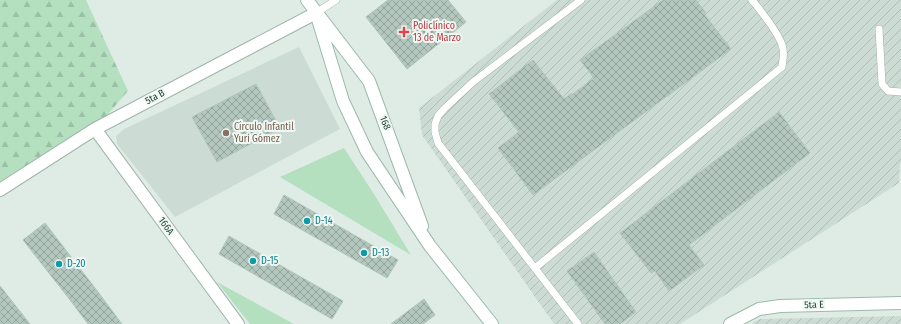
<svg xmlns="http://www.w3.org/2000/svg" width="901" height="324" font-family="'Fira Sans Condensed',sans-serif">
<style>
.built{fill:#ccdcd4}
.industrial{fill:url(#industrial-furrows)}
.grass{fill:#b4e0bf}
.forest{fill:url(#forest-firs)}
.building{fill:url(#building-cross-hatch);stroke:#b0c6bc}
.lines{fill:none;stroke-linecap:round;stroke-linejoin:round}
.lane-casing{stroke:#a1b4ac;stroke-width:8}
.street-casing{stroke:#a1b4ac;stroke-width:14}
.secondary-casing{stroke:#9cb9ad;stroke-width:14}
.lane{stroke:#fff;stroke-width:7}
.street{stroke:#fff;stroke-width:12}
.secondary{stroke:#fff;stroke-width:12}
.health-dot{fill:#e0444e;stroke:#eff8f3;stroke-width:1.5}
.education-dot{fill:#8d6e63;stroke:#eff8f3;stroke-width:1.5}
.culture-dot{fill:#0f9aa8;stroke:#eff8f3;stroke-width:1.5}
.labels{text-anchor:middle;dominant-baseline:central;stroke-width:4;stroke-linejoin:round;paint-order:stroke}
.health-label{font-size:10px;fill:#be3a42;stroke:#eff8f3;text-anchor:start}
.street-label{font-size:10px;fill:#1e3d34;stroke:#eff8f3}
.education-label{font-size:10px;fill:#785e54;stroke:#eff8f3;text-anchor:start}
.culture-label{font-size:10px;fill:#0d838f;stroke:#eff8f3;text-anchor:start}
</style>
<defs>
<pattern id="industrial-furrows" width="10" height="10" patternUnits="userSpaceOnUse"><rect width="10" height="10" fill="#ccdcd4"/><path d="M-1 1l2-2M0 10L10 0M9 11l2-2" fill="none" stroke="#afbeb7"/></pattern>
<pattern id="forest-firs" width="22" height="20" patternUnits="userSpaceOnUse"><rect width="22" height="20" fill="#b4e0bf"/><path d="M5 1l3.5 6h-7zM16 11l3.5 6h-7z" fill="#9ac1a5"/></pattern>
<pattern id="building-cross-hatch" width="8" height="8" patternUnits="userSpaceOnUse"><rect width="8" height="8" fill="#b3c7be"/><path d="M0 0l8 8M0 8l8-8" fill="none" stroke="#91a39b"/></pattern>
</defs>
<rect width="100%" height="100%" fill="#deece5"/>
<path class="built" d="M299,47L340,129L175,217L117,144L116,136L124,129Z"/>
<path class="industrial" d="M557,0H901V163H900L899,183L680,324H554L422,135L419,108Z
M901,316V324H751L759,319Z"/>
<path class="grass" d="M344,148L374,194L411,255L280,177Z
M217,282L294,324H250Z"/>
<path class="forest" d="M0,0H86L128,91L95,129L0,190Z"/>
<path class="building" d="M388,0H448L466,22L407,69L366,17Z
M663,0H696L706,13L704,14L731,49L533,195L498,148L519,132L489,94L533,60L564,99L572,93L573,94L594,78L580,60Z
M256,84L280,128L217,162L192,117Z
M779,112L810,153L689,245L704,265L669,291L655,271L651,273L620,233Z
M284,195L398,260L387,278L274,214Z
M45,223L95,288L122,324H88L67,296L23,240Z
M229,236L343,301L332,319L219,254Z
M594,252L636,312L620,324H605L567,271Z
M0,286L30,324H0Z
M424,299L435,315L423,324H391Z"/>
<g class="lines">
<defs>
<path id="lane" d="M316,13L336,0
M879,29L882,84L888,91L901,92
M535,268L782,67C783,59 785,52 782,45C778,32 761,11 752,0
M578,324L438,143L435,132V124L438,116L444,109L473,82L581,0"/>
<path id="street" d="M95,129L238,324
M0,190L95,129L316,13"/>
<path id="secondary" d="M307,0L369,81L422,226
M316,13L343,101L367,152L430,246L492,324
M730,324L759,309L780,306L901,303"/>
</defs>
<use href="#lane" class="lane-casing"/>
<use href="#street" class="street-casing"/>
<use href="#secondary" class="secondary-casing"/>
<use href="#lane" class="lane"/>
<use href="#street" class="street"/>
<use href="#secondary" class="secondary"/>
</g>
<path class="health-dot" d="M402 26h4v4h4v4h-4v4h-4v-4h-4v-4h4z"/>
<circle class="education-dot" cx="226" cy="133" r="4"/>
<g class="culture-dot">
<circle cx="307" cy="221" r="4"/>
<circle cx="364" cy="253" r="4"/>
<circle cx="253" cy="261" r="4"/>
<circle cx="59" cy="264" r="4"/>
</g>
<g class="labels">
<g class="health-label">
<text x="413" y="26">Policlínico<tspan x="413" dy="12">13 de Marzo</tspan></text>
</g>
<g class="street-label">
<text transform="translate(155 97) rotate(-28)">5ta B</text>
<text transform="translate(385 123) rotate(69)">168</text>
<text transform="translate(166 226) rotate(54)">166A</text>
<text transform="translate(814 305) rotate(-2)">5ta E</text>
</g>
<g class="education-label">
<text x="234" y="127">Círculo Infantil<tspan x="234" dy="12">Yuri Gómez</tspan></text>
</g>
<g class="culture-label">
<text x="315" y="221">D-14</text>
<text x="372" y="253">D-13</text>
<text x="261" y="261">D-15</text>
<text x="67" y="264">D-20</text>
</g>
</g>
</svg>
